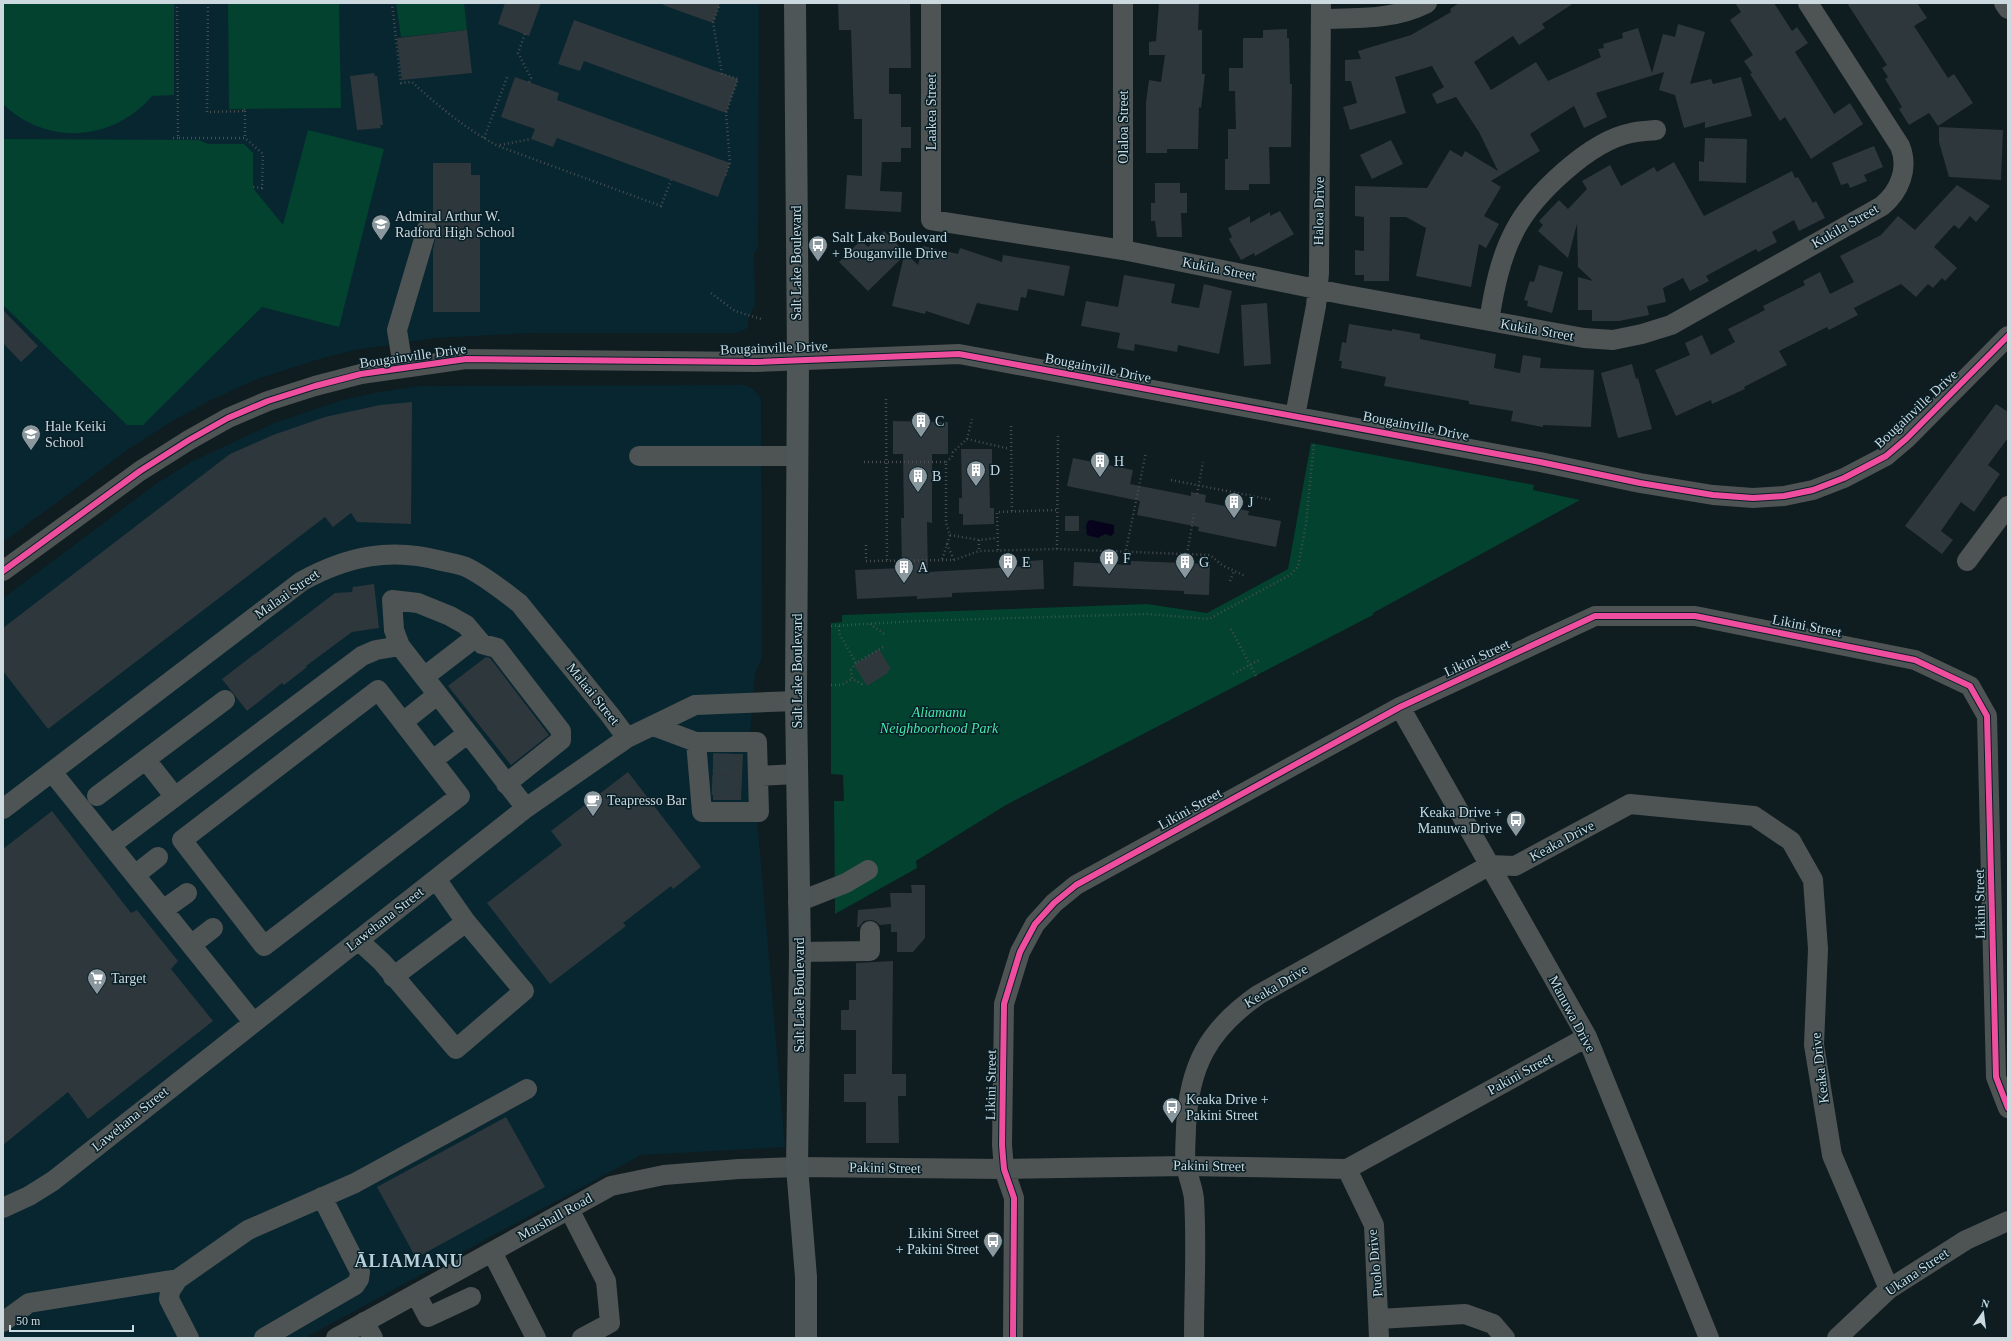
<svg xmlns="http://www.w3.org/2000/svg" width="2011" height="1341" font-family="'Times New Roman',serif">
<style>
.built{fill:#082630}
.green{fill:#02422e}
.water{fill:#07031d}
.building{fill:#2e373c}
.lines{fill:none;stroke-linecap:round;stroke-linejoin:round}
.minor-tunnel{stroke:#2b383d;stroke-width:20;stroke-dasharray:20 10;stroke-linecap:butt}
.path{stroke:#484e50;stroke-width:2.5;stroke-dasharray:1 3;stroke-linecap:butt}
.minor{stroke:#4e5354;stroke-width:20}
.major{stroke:#4f5657;stroke-width:22}
.cycleway-casing{stroke:#081f27;stroke-width:8}
.cycleway{stroke:#ef4d9e;stroke-width:6}
.labels{text-anchor:middle;dominant-baseline:central;stroke-width:3;stroke-linejoin:round;paint-order:stroke}
.street-label{font-size:14px;fill:#ccd9df;stroke:#081f27}
.poi-label{font-size:14px;fill:#ccd9df;stroke:#081f27;text-anchor:start}
.park-label{font-size:14px;font-style:italic;fill:#44e7a9;stroke:#081f27}
.district-label{font-size:18px;font-weight:bold;letter-spacing:1px;fill:#b5cfdb;stroke:#081f27}
</style>
<rect width="100%" height="100%" fill="#0f1c20"/>
<path class="built" d="M3,3H759L758,248L754,253L755,305L748,320V328L737,333H532L435,338L355,350L323,358L260,378L213,399L174,420L129,449L3,542Z
M745,385L753,389L761,398L762,658L755,673L750,735L785,1147L641,1155L305,1338H3V598L156,484L191,462L274,423L342,400L379,392L419,386Z"/>
<path class="green" d="M3,3H174V95L152,96C113,142 46,146 3,104Z
M228,3H339L341,108L229,109Z
M396,3H464L467,30L401,37Z
M308,130L384,149L339,327L262,307L143,425H127L3,305V139L199,140L208,144H244L253,153V188L283,225Z
M1311,443L1534,485L1533,490L1580,500L1373,613V615L1006,805L916,861L917,868L835,914L834,801H844L843,775L831,774V623L842,622V615L1147,604L1207,613L1288,569Z"/>
<path class="water" d="M1091,520L1114,525V533L1111,536L1105,534L1098,538L1087,535L1086,526L1088,521Z"/>
<path class="building" d="M505,3H541L529,36L498,24Z
M664,3H720L713,23L663,5Z
M838,3L910,4L911,68H889V94H901V127H911V148H901V162H882L880,191L902,192L901,212L845,209L847,175L862,176V119H854L851,30H839Z
M1159,3H1199L1198,30H1202V74H1205L1201,108L1199,107L1198,149H1167V153H1146V102L1149,80L1161,82L1165,55H1149V42L1156,41Z
M1459,3H1574L1542,24L1545,28L1519,45L1513,36L1474,62L1491,90L1536,62L1548,81L1601,57L1598,49L1604,48L1603,44L1623,38L1622,33L1638,28L1652,73L1663,34L1675,37L1678,24L1705,32L1690,84L1711,79L1713,84L1741,77L1752,116L1705,128V122L1684,128L1675,95L1659,90L1664,72L1596,93L1607,117L1584,128L1574,106L1530,134L1540,151L1491,181L1501,187L1484,216L1499,224L1486,248L1479,244L1471,287L1416,276L1426,228L1406,217H1390L1389,281H1364V275H1355V250L1364,251V217L1355,216V186L1427,188L1450,150L1462,157L1465,151L1498,171L1479,132L1456,97L1437,104L1432,94L1444,87L1432,66L1395,77L1406,113L1350,130L1343,107L1357,103L1351,81H1345V60L1361,59L1358,51L1411,35L1451,12L1450,9Z
M1735,3H1774L1792,31L1797,27L1808,43L1795,52L1834,114L1850,103L1863,124L1811,159L1785,117L1780,121L1750,74L1752,73L1744,61L1753,55L1730,20L1741,12Z
M1847,3H1917L1927,18L1914,26L1948,78L1954,74L1973,103L1938,126L1929,113L1909,125L1899,109L1902,107L1885,79L1888,77L1882,68L1887,65Z
M574,20L738,79L726,113L584,61L580,71L558,64Z
M1287,29V38H1289L1290,84H1292L1291,147H1269L1270,184H1249V190H1225V159H1228V129H1236L1235,91H1229V68H1243V38H1263V30Z
M467,30L472,73L402,80L397,38Z
M374,73L375,76H377L383,125H380L381,128L357,130L350,76Z
M515,77L559,93L557,100L730,163L718,197L557,138L553,147L531,139L535,129L501,117Z
M1939,127L2003,130L2001,180L1949,177L1939,142Z
M1705,138L1747,139L1746,183L1699,181V161L1704,162Z
M1391,140L1403,164L1372,179L1360,155Z
M1874,146L1883,167L1864,175L1867,181L1850,188L1848,183L1841,185L1832,163Z
M1674,162L1704,216L1792,171L1795,178L1798,177L1813,203L1816,201L1825,218L1799,231L1794,220L1772,232L1777,242L1758,252L1756,249L1706,276L1709,281L1690,291L1683,278L1663,288L1666,302L1647,306L1649,315L1619,321H1592V310H1578V277L1593,281L1578,267L1577,224L1568,258L1538,231L1543,225L1539,221L1559,200L1568,209L1587,189L1582,181L1610,165L1621,186L1654,167L1657,172Z
M433,163H471V175H480V312H433V249L438,227L433,219Z
M1155,183H1180V193H1187V213H1181L1182,237H1157L1155,221H1151V203H1155Z
M1957,185L1990,206L1976,222L1970,216L1959,229L1954,225L1934,247L1957,268L1945,281L1942,278L1933,288L1928,284L1916,297L1901,284L1854,308L1858,315L1829,330L1827,327L1779,351L1787,365L1744,387L1745,389L1712,404L1711,400L1676,416L1655,370L1690,355L1685,343L1702,335L1711,355L1735,342L1728,329L1765,310L1763,306L1805,285L1803,281L1820,272L1830,294L1854,282L1840,256L1881,235L1898,216L1915,230Z
M1280,211L1294,234L1255,256L1254,253L1241,260L1229,239L1232,237L1228,228L1250,216V223L1270,212V216Z
M884,231L918,265L923,246L958,254L960,248L1002,262L1003,255L1070,266L1064,296L1028,289L1026,298L1021,297L1018,311L977,303L969,325L926,311L925,314L892,306L904,256L868,291L839,262L861,240L868,247Z
M1539,265L1563,272L1552,313L1527,306L1528,301L1524,300L1530,281L1534,282Z
M1124,275L1175,284L1171,303L1199,308L1204,284L1232,291L1219,354L1178,345L1177,352L1135,344L1134,351L1117,348L1120,333L1081,326L1086,301L1118,307Z
M1267,303L1271,364L1244,366L1241,305Z
M3,310L38,346L21,362L3,343Z
M1349,324L1392,331V329L1420,334V339L1496,354L1494,368L1520,373L1523,355L1541,358L1540,368L1594,370L1591,427L1543,425V427L1511,421L1513,411L1469,404V401L1384,386L1386,377L1341,368L1342,361H1339L1342,342L1346,343Z
M1632,364L1636,379L1638,378L1652,429L1618,438L1601,373Z
M412,402L411,524L357,522L351,513L333,527L325,517L48,729L3,671V628L230,454L273,435L325,417L380,405Z
M1996,404L2008,412V438L1988,465L2000,474L1974,512L1961,502L1941,531L1953,540L1942,554L1905,526Z
M893,421L948,422V454H932V523L927,522L928,572L1029,566V561L1043,560L1044,589L952,593V597L917,599V596L857,599L855,570L902,568L901,518H904L903,454H893Z
M961,449H992V464H989L990,508H994V524L963,525V514H959V498H962Z
M1073,458L1133,470L1130,484L1191,496V492L1206,495L1205,502L1249,511L1248,515L1281,521L1276,547L1198,531L1199,527L1137,515L1140,501L1067,486Z
M1065,516H1079V531H1065Z
M1131,561L1210,564L1209,595L1184,594V591L1073,586L1074,562L1131,565Z
M374,584L379,628L352,632L306,666L307,667L284,685L282,683L247,711L222,679L335,593L352,592L353,587Z
M879,649L891,669L887,671L888,673L867,686L854,665Z
M486,657L490,658L549,735L511,765L448,686Z
M713,754H743L741,800H713Z
M628,772L701,867L673,889L671,886L623,923L626,926L550,984L487,903L562,845L551,831Z
M52,811L131,913L137,910L178,961L171,969L213,1021L88,1119L68,1092L3,1145V849Z
M911,885H925V938L913,952H897V932H891V924L880,925L875,921L870,920L864,921L859,927H857L858,910L891,907L890,893H912Z
M893,961L892,1074H906V1096H898L899,1143H866V1102H844V1074H856V1030H841V1010H849V1000H856V963Z
M506,1117L545,1187L416,1258L377,1187Z"/>
<g class="lines">
<path class="minor-tunnel" d="M713,763L743,764
M712,785L742,786"/>
<path class="path" d="M177,3L178,138H245L263,154L262,188L253,187
M208,3L207,112L245,111L244,109
M392,3L401,83L412,82C438,106 466,129 498,146L661,206L671,180
M720,3L713,23L722,74L738,79L726,113L730,163L725,177
M525,34L518,53L531,78L529,83
M245,111V138
M173,138H178
M484,138L508,75
M500,145L531,139
M711,293L735,311L761,319
M886,399L887,561
M1011,426L1012,511
M967,439L1010,449
M864,462H946V523L950,535L942,560
M946,462L952,457L953,452L967,439L972,419
M1171,480L1273,500
M1197,494L1203,462
M950,535L979,540L997,538
M979,540V551
M947,544L954,560
M866,545V561L954,560L979,551L1057,549L1210,555L1222,565L1245,576
M1057,549L1058,435
M998,550L997,512L1057,510
M1126,550L1146,452
M1187,554L1194,514
M1230,581L1234,571
M870,624L884,634
M831,626L916,621L1147,614L1209,619L1290,575L1298,567L1306,524L1314,443
M839,626V633L856,663L885,646
M1231,629L1256,676
M856,663L851,670L852,679L862,684L865,683
M1233,674L1261,659
M831,685H841L852,679"/>
<path class="minor" d="M931,3V220L1123,250L1341,294L1584,338L1613,340L1642,334L1671,325L1882,206C1900,191 1909,168 1900,146L1808,3
M1123,3V250
M2004,3L2008,9
M1321,19C1358,18 1394,20 1427,3
M1489,321C1494,290 1500,258 1515,230C1534,194 1590,141 1631,133C1639,131 1648,131 1656,130
M403,367L397,330L427,229
M1295,416L1316,306L1319,273L1321,3
M639,456H796
M1967,561L2008,506
M3,571L140,471L189,440L228,418L268,401L315,386L361,374L466,359L756,362L959,354L1540,462L1640,483L1713,495L1753,498L1784,496L1813,490L1844,478L1886,456L1906,439L2008,336
M400,646L394,630L392,600L418,603L450,616L466,625L482,644L497,648L561,731V740L506,784
M424,677L476,637
M378,690L460,796L264,946L182,840Z
M1400,707L1587,1037L1709,1338
M403,722L437,695
M653,726L696,742L702,812H759L757,742H696
M146,760L175,797
M433,760L467,734
M52,772L253,1022
M758,776L797,774
M97,796L225,700
M3,809L302,581C348,556 391,547 442,561C450,563 459,564 466,567C485,576 503,591 519,603L610,715L627,738
M111,845L362,656L376,650L400,646L526,808
M135,875L158,857
M798,902L846,883L868,870
M163,910L187,893
M358,940L382,962L456,1049L524,991L466,922L436,879
M191,945L213,928
M800,952L870,951V931
M393,977L466,922
M1347,1169L1374,1225L1379,1338
M3,1208L29,1196L53,1181L526,808L627,738L695,705L796,701
M569,1209L606,1281L610,1323L582,1338
M492,1252L536,1338
M416,1294L428,1317L471,1297
M1379,1319L1465,1314L1493,1324L1505,1338
M3,1322L29,1303L178,1279
M364,1322L373,1338
M189,1338L169,1299L170,1291L178,1279L248,1230L355,1183L527,1089
M264,1338L355,1285L359,1279L360,1272L322,1197
M336,1338L611,1186L664,1175L739,1169L797,1167L1004,1169L1186,1166L1347,1169L1587,1037
M1013,1338L1014,1198L1004,1169L1002,1145L1004,1004L1020,952L1035,924L1054,903L1076,885L1400,707L1595,616H1695L1915,660L1970,686L1987,716L1996,1077L2008,1108
M1194,1338C1194,1292 1197,1244 1194,1199C1193,1188 1188,1177 1186,1166C1184,1154 1186,1140 1186,1127C1189,1066 1208,1030 1258,995L1490,865L1515,866L1630,804L1754,816L1791,841L1813,880L1818,949L1814,1045L1832,1155L1889,1289
M1837,1338L1889,1289L1966,1240L2008,1221"/>
<path class="major" d="M795,3L798,360L796,701L800,952L797,1167L806,1277V1338"/>
<defs>
<path id="cycleway" d="M3,571L140,471L189,440L228,418L268,401L315,386L361,374L466,359L756,362L959,354L1540,462L1640,483L1713,495L1753,498L1784,496L1813,490L1844,478L1886,456L1906,439L2008,336
M1013,1338L1014,1198L1004,1169L1002,1145L1004,1004L1020,952L1035,924L1054,903L1076,885L1400,707L1595,616H1695L1915,660L1970,686L1987,716L1996,1077L2008,1108"/>
</defs>
<use href="#cycleway" class="cycleway-casing"/>
<use href="#cycleway" class="cycleway"/>
</g>
<defs>
<symbol id="school-pin" viewBox="-11 -11 22 30"><path d="M0 17L-7.5 6A9.5 9.5 0 1 1 7.5 6Z" fill="#8a979c" stroke="#081f27"/><path d="M0-5L7-2L0 1L-7-2ZM-4 1L0 2.5L4 1V4Q0 6-4 4Z" fill="#fff"/></symbol>
<symbol id="bus-pin" viewBox="-11 -11 22 30"><path d="M0 17L-7.5 6A9.5 9.5 0 1 1 7.5 6Z" fill="#8a979c" stroke="#081f27"/><path d="M-5-6H5V4H4V6H2V4H-2V6H-4V4H-5ZM-3.5-4V0h7V-4ZM-3.5 1.2v1.5H-2V1.2ZM2 1.2v1.5H3.5V1.2Z" fill="#fff"/></symbol>
<symbol id="building-pin" viewBox="-11 -11 22 30"><path d="M0 17L-7.5 6A9.5 9.5 0 1 1 7.5 6Z" fill="#8a979c" stroke="#081f27"/><path d="M-4-6H4V6H1V3H-1V6H-4ZM-2.5-4.3h1.7v1.8h-1.7ZM.8-4.3h1.7v1.8H.8ZM-2.5-1h1.7V.8h-1.7ZM.8-1h1.7V.8H.8Z" fill="#fff"/></symbol>
<symbol id="cafe-pin" viewBox="-11 -11 22 30"><path d="M0 17L-7.5 6A9.5 9.5 0 1 1 7.5 6Z" fill="#8a979c" stroke="#081f27"/><path d="M-5.5-4.5H6V0H3Q3 3.5 0 3.5H-2.5Q-5.5 3.5-5.5 0ZM3-3.2v2h1.7v-2ZM-6 4.5H4V6H-6Z" fill="#fff"/></symbol>
<symbol id="supermarket-pin" viewBox="-11 -11 22 30"><path d="M0 17L-7.5 6A9.5 9.5 0 1 1 7.5 6Z" fill="#8a979c" stroke="#081f27"/><path d="M-6-5.5h2.5l.6 2H6L4.5 2H-2.5L-4.4-4H-6ZM-1.5 3.2a1.3 1.3 0 1 0 .1 0ZM3 3.2a1.3 1.3 0 1 0 .1 0Z" fill="#fff"/></symbol>
</defs>
<g fill-rule="evenodd">
<use href="#school-pin" x="370" y="213" width="22" height="30"/>
<use href="#bus-pin" x="807" y="234" width="22" height="30"/>
<use href="#building-pin" x="910" y="410" width="22" height="30"/>
<use href="#school-pin" x="20" y="423" width="22" height="30"/>
<use href="#building-pin" x="1089" y="450" width="22" height="30"/>
<use href="#building-pin" x="965" y="459" width="22" height="30"/>
<use href="#building-pin" x="907" y="465" width="22" height="30"/>
<use href="#building-pin" x="1223" y="491" width="22" height="30"/>
<use href="#building-pin" x="1098" y="547" width="22" height="30"/>
<use href="#building-pin" x="997" y="551" width="22" height="30"/>
<use href="#building-pin" x="1174" y="551" width="22" height="30"/>
<use href="#building-pin" x="893" y="556" width="22" height="30"/>
<use href="#cafe-pin" x="582" y="789" width="22" height="30"/>
<use href="#bus-pin" x="1505" y="809" width="22" height="30"/>
<use href="#supermarket-pin" x="86" y="967" width="22" height="30"/>
<use href="#bus-pin" x="1161" y="1096" width="22" height="30"/>
<use href="#bus-pin" x="982" y="1230" width="22" height="30"/>
</g>
<g class="labels">
<g class="street-label">
<text transform="translate(931 112) rotate(-90)">Laakea Street</text>
<text transform="translate(1123 127) rotate(-90)">Olaloa Street</text>
<text transform="translate(1319 211) rotate(-89)">Haloa Drive</text>
<text transform="translate(1845 226) rotate(-30)">Kukila Street</text>
<text transform="translate(796 263) rotate(-90)">Salt Lake Boulevard</text>
<text transform="translate(1219 269) rotate(11)">Kukila Street</text>
<text transform="translate(1537 330) rotate(10)">Kukila Street</text>
<text transform="translate(774 348) rotate(-2)">Bougainville Drive</text>
<text transform="translate(413 356) rotate(-8)">Bougainville Drive</text>
<text transform="translate(1098 368) rotate(11)">Bougainville Drive</text>
<text transform="translate(1916 409) rotate(-43)">Bougainville Drive</text>
<text transform="translate(1416 426) rotate(11)">Bougainville Drive</text>
<text transform="translate(287 594) rotate(-35)">Malaai Street</text>
<text transform="translate(1807 626) rotate(11)">Likini Street</text>
<text transform="translate(1477 658) rotate(-25)">Likini Street</text>
<text transform="translate(797 671) rotate(-90)">Salt Lake Boulevard</text>
<text transform="translate(593 694) rotate(51)">Malaai Street</text>
<text transform="translate(1190 809) rotate(-29)">Likini Street</text>
<text transform="translate(1562 841) rotate(-28)">Keaka Drive</text>
<text transform="translate(1980 904) rotate(-91)">Likini Street</text>
<text transform="translate(385 919) rotate(-38)">Lawehana Street</text>
<text transform="translate(1276 986) rotate(-31)">Keaka Drive</text>
<text transform="translate(799 995) rotate(-90)">Salt Lake Boulevard</text>
<text transform="translate(1572 1014) rotate(62)">Manuwa Drive</text>
<text transform="translate(1820 1068) rotate(-97)">Keaka Drive</text>
<text transform="translate(1520 1074) rotate(-29)">Pakini Street</text>
<text transform="translate(991 1085) rotate(-89)">Likini Street</text>
<text transform="translate(130 1119) rotate(-39)">Lawehana Street</text>
<text transform="translate(1209 1166) rotate(1)">Pakini Street</text>
<text transform="translate(885 1168) rotate(1)">Pakini Street</text>
<text transform="translate(555 1217) rotate(-29)">Marshall Road</text>
<text transform="translate(1375 1263) rotate(-95)">Puolo Drive</text>
<text transform="translate(1917 1272) rotate(-34)">Ukana Street</text>
</g>
<g class="poi-label">
<text x="395" y="216">Admiral Arthur W.<tspan x="395" dy="16">Radford High School</tspan></text>
<text x="832" y="237">Salt Lake Boulevard<tspan x="832" dy="16">+ Bouganville Drive</tspan></text>
<text x="935" y="421">C</text>
<text x="45" y="426">Hale Keiki<tspan x="45" dy="16">School</tspan></text>
<text x="1114" y="461">H</text>
<text x="990" y="470">D</text>
<text x="932" y="476">B</text>
<text x="1248" y="502">J</text>
<text x="1123" y="558">F</text>
<text x="1022" y="562">E</text>
<text x="1199" y="562">G</text>
<text x="918" y="567">A</text>
<text x="607" y="800">Teapresso Bar</text>
<text x="1502" y="812" text-anchor="end">Keaka Drive +<tspan x="1502" dy="16">Manuwa Drive</tspan></text>
<text x="111" y="978">Target</text>
<text x="1186" y="1099">Keaka Drive +<tspan x="1186" dy="16">Pakini Street</tspan></text>
<text x="979" y="1233" text-anchor="end">Likini Street<tspan x="979" dy="16">+ Pakini Street</tspan></text>
</g>
<g class="park-label">
<text x="939" y="712">Aliamanu<tspan x="939" dy="16">Neighboorhood Park</tspan></text>
</g>
<g class="district-label">
<text x="409" y="1261">ĀLIAMANU</text>
</g>
</g>
<rect width="2011" height="1341" fill="none" stroke="#ccd9df" stroke-width="8"/>
<g transform="translate(1983 1313) rotate(14)" stroke="#081f27" stroke-width="3" paint-order="stroke">
<path d="M0-3L7 15L0 10L-7 15Z" fill="#ccd9df"/>
<text y="-6" font-size="11" font-weight="bold" text-anchor="middle" fill="#ccd9df">N</text>
</g>
<path d="M10 1325v6h123v-6" fill="none" stroke="#ccd9df" stroke-width="2"/>
<text x="16" y="1325" font-size="12" fill="#ccd9df" stroke="#081f27" stroke-width="3" paint-order="stroke">50 m</text>
</svg>
